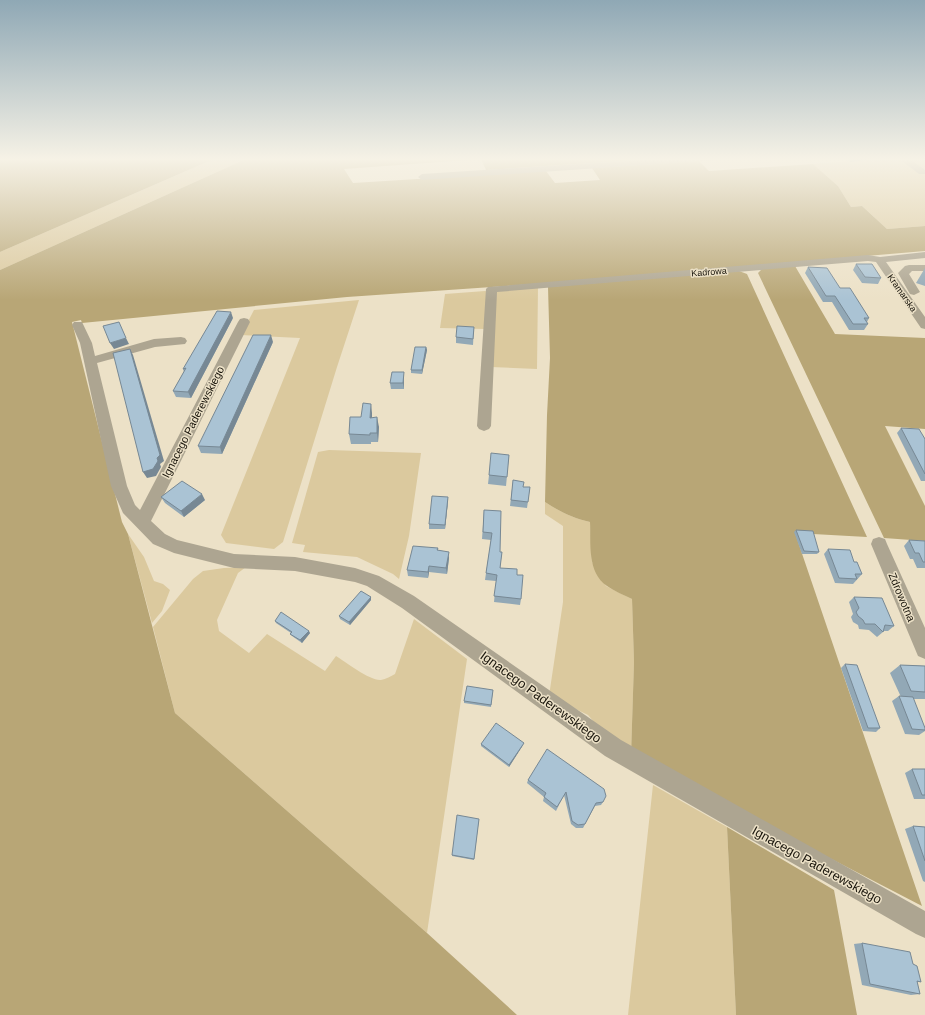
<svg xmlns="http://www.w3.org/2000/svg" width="925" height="1015" font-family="Arial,sans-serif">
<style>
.green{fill:#dbc99e}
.forest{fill:#b8a676}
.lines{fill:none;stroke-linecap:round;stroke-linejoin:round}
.minor{fill:#ada591;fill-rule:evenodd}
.wall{fill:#92a8b6}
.shaded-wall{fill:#778894}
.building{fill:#aac3d4;stroke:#778894}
.labels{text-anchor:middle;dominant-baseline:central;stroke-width:3;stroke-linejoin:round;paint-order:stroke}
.far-street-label{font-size:9px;fill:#18140b;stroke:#ece1c7}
.street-label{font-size:11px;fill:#18140b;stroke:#ece1c7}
.near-street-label{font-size:13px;fill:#18140b;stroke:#ece1c7}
</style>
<rect width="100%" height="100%" fill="#ece1c7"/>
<path class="green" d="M216,158H248L0,270V252Z
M895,158H925V226L887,229L862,206L851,207L838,186L813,164Z
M538,287L537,369L491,367L495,290Z
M485,291L489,292L485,329L440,328L445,294Z
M359,300L337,367L283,542L274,549L226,543L221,535L300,338L241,335L254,310Z
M329,450L421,453L409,536L399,579L393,574L357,557L303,552L305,545L292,543L318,452Z
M545,502C560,512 573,518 590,522L592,562L606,586L632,599L634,662L631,755L602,731L588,715L549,696L563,602V526L545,514Z
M128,534L144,557L154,581L163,584L170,590L162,611L152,623Z
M246,567L238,573L217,620L219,631L249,653L267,634L325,671L336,656C346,662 370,681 381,680C386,679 391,676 395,674L414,619L467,659L427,933L175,713L153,627L193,579L203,571L224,568Z
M653,785L727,827L736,1015H628Z"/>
<path class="forest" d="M0,158H216L0,252Z
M248,158H667L486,170L481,159L344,169L353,183L546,171L555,183L600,180L592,168L699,161L709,171L813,164L838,186L851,207L862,206L887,229L925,226V251L548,283L347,297L82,323L81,320L72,322L122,522L128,534L175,713L427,933L517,1015H0V270Z
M795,266L835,334L925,338V429L885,426L925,506V541L884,538L758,273L762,269Z
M739,271L747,274L867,537L795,533L922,906L631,755L634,662L632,599C624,595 614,591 607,586C587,572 591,544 590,522C573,518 560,512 545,502L547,415L550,358L548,287Z
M727,827L834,890L857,1015H736Z"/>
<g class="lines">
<path class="minor" d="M672,158H720L716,160L422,180L418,177L422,174Z
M898,158H908L925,170V174H919Z
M925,252V258L886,262L925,317V329L921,328L876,262L868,261L497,292L491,426L489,429L484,431L479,429L477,426L486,289L488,287L868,255L880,257Z
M909,265H925V271H912L909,274L920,292L914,295L910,294L898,273L905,266Z
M244,318L248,319L250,322L151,521L165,534L177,540L234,554L295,557L355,568L379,576L414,596L621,740L925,911V938L916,934L605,756L402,608L367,586L355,582L295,571L234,568L174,553L153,544L123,513L111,486L80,343L72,325L74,322H82L92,343L95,356L154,339L181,337L185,338L187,341L185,344L155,347L97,363L127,486L135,505L140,510L238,322L240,319Z
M879,537L885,539L887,544L925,628V659L918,656L871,544L873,539Z"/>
</g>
<path class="wall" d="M845,158H881L850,162Z
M856,264L881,278L878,284L862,283L853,270Z
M808,267L840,288L869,318L867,322L868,324L864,330H849L832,302H823L805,273Z
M925,268V286L916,283Z
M233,318L191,398L176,397L173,391L184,372L183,369Z
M474,327L473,345L456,343V337Z
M273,342L222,454L201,453L198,446Z
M426,347L427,350L422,374L411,373V370Z
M404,378V389H391L390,383Z
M372,413V418L379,427L378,442H371V444H351L349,434L361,417Z
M901,428L925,439V481H921L897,433Z
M509,455L506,486L488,484L489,475Z
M513,480L523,487H530L527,508L510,506Z
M161,497L205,500L184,517L165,503Z
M448,497V501L445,529H429V524Z
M484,510L500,552H502L500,568L517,575L521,599L520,605L494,602L496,581L485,580L486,573L491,540L482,539Z
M796,530L819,552L817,554H802L794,532Z
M909,540L925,541V568H917L913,559H910L904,546Z
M438,548V550L449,558L447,574L429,572L428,578L408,576L407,570Z
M828,549L854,562L862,574L853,584L835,583L824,554Z
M371,597V600L350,625L340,619L339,616Z
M854,597L894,626L888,631H884L883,632L877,637L869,630L859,629L858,625L853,622L851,617L853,614L849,602Z
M275,621L310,633L302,643L292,636L290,634L291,633L276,623Z
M845,664L880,728L876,732L863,731L841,668Z
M900,665L925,666V699H913L925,728V731L919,735L905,734L892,701L899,696L901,697L890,673Z
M493,690L491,707L464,703V701Z
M481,744L523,745L509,767L481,746Z
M912,769H925V799H914L905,773Z
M528,780L603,802L601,805L595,806L583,828H576L571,824L564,795L556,811L543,801L544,797L527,783Z
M479,819L474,860L452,856V855Z
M913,826L925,827V882L923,881L905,829Z
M862,943L913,964L921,982H917L920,994L911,995L862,985L854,944Z"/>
<path class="shaded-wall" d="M851,158H881L850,162Z
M231,312L233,318L191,398L188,392Z
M271,335L273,342L222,454L220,447Z
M126,338L129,344L114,349L110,343Z
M426,347L427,350L422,374V370Z
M130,349L133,355L164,461L160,464L161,467L156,476L147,478L143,472L157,458Z
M404,372V389L403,383Z
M371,404L372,413V427L370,418Z
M377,417L379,427L378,442L377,433Z
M202,494L205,500L184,517L181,511Z
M448,497V501L445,529V525Z
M449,552V558L447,574L446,568Z
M429,566V572L428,578V572Z
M371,597V600L350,625L349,622Z
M309,631L310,633L302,643L300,640Z
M524,743L523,745L509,767V765Z"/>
<path class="building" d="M856,264H872L881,278L865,277Z
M808,267L827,268L840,288H850L869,318H864L868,324H853L835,296H826Z
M217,311L231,312L188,392L173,391L186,368L183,369Z
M119,322L126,338L110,343L103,326Z
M457,326L474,327L473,339L456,337Z
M253,335H271L220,447L198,446Z
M415,347H426L422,370H411Z
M130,349L160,455L157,458L158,461L153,469L143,472L113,353Z
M392,372H404L403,383H390Z
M363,403L371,404L370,418L377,417V433H370V435L349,434L350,417H361Z
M901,428L919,429L925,439V474Z
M491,453L509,455L507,477L489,475Z
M513,480L524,482L523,487H530L528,502L511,500Z
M182,481L202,494L181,511L161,497Z
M432,496L448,497L445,525L429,524Z
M484,510L501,511L500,552H502L500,568L517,569V575H523L521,599L494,596L497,575L486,573L492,533L483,532Z
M796,530L813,531L819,552L804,551Z
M909,540L925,541V562H923L919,553H915Z
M413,546L438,548L437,550L449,552L446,568L429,566L428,572L407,570Z
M828,549L850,550L854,562H857L862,574H855L857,579L839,578Z
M361,591L371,597L349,622L339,616Z
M854,597L882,598L894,626L885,625L883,632L875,624H865L863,620L858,616L856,612L859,608Z
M281,612L309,631L300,640L290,634L292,632L275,621Z
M845,664L857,665L880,728H868Z
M900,665L925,666V692L911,691Z
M467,686L493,690L491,705L464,701Z
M899,696L913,697L925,728V730L912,729Z
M496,723L524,743L509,765L481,744Z
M547,749L604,789L606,796L603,802L596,803L585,824L578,825L572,821L566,792L557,807L544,797L546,793L528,780Z
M912,769H925V795H922Z
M457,815L479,819L474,859L452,855Z
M913,826L925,827V861Z
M862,943L910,952L913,964L917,966L921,982L917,981L920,994L870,984Z"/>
<linearGradient id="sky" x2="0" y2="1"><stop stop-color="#8fa8b5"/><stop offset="0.53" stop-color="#f6f2e6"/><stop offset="1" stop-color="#f6f2e6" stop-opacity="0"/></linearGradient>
<rect width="925" height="300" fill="url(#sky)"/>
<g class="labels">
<g class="far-street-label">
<text transform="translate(709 272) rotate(-5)">Kadrowa</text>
<text transform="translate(902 293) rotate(55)">Kramarska</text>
</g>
<g class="street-label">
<text transform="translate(193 422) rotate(-63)">Ignacego Paderewskiego</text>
<text transform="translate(902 597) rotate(67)">Zdrowotna</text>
</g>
<g class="near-street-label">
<text transform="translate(541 697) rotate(36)">Ignacego Paderewskiego</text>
<text transform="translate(817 865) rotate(29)">Ignacego Paderewskiego</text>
</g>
</g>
</svg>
